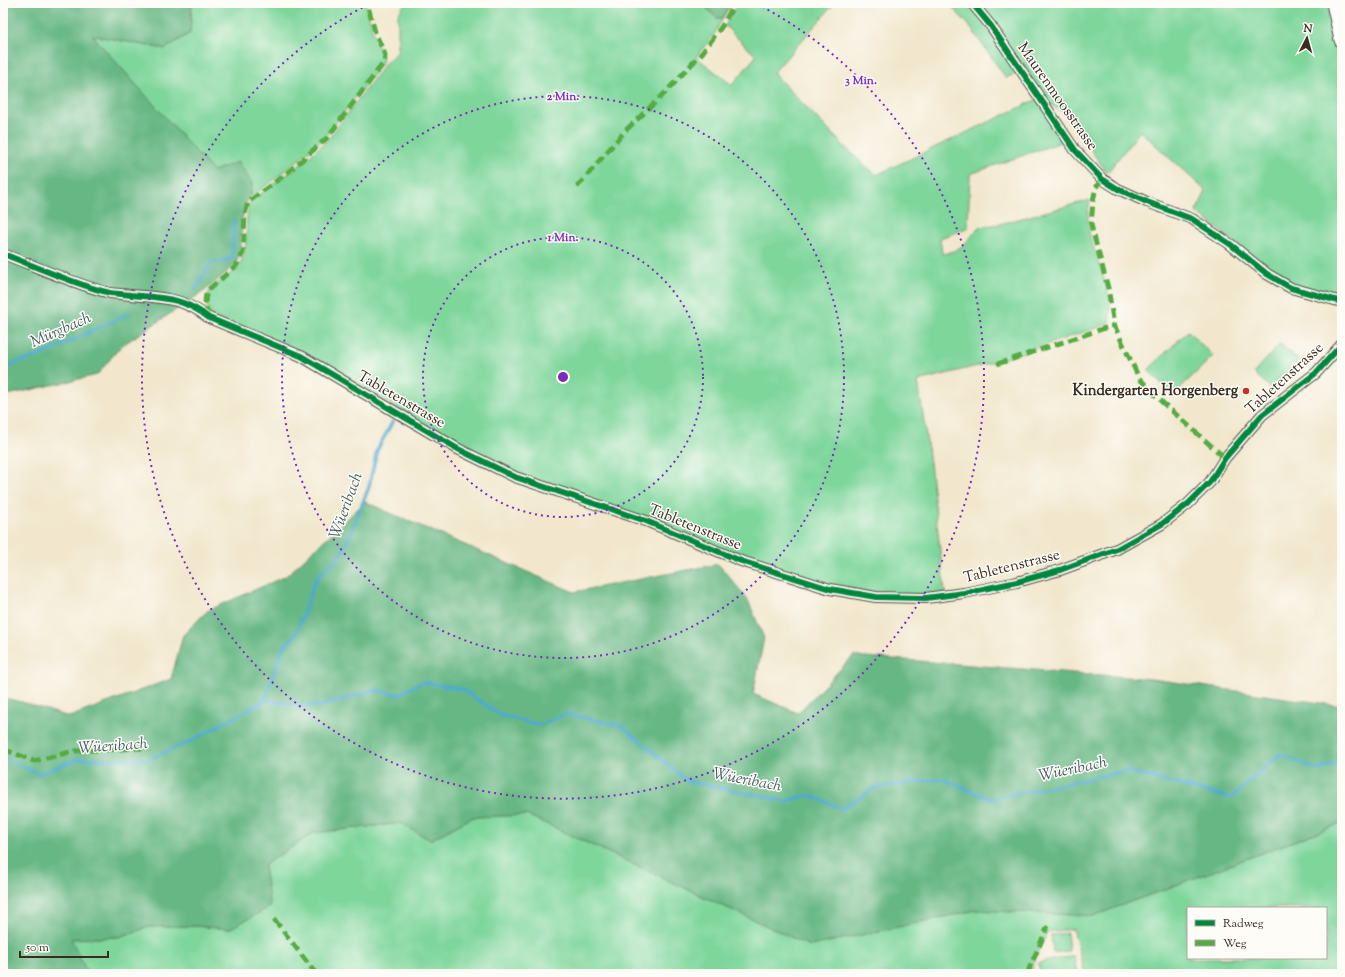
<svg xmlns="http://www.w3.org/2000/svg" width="1345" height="977" font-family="'Sorts Mill Goudy',serif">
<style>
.green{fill:#7ed69b;stroke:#5c805c;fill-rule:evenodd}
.forest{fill:#66b783;stroke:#507050}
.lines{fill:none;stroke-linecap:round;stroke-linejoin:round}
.stream{stroke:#4faacd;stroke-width:3.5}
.street-casing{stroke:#564638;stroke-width:12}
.secondary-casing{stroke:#564638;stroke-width:17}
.street{stroke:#fff;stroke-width:10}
.secondary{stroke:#fff;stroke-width:15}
.quiet{stroke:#55ab43;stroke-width:5;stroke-dasharray:10 5;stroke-linecap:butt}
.cycleway-casing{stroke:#fdfcf7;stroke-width:8}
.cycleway{stroke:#00873e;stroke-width:6}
.ring{fill:none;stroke:#7b2cbf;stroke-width:2;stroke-dasharray:2 4}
.poi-dot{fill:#c8321e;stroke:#fdfcf7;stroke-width:1.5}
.labels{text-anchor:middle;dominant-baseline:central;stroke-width:3;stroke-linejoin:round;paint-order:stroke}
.street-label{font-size:15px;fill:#3b2a1e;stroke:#fdfcf7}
.poi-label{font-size:15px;font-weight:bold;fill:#3b2a1e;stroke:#fdfcf7;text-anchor:end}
.water-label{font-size:16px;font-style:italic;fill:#435d64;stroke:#fdfcf7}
.centre{fill:#7b2cbf;stroke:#fdfcf7;stroke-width:2}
.ring-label{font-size:12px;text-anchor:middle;font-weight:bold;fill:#7b2cbf;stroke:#fdfcf7;stroke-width:3;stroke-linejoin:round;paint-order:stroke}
</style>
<rect width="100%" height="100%" fill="#fdfcf7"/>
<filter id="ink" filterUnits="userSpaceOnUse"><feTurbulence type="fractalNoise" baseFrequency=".025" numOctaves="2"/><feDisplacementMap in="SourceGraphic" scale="8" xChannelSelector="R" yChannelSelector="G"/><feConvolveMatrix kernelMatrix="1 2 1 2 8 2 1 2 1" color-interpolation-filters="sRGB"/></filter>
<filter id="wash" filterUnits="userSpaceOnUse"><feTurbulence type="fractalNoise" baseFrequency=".012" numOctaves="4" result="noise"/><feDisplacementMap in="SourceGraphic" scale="16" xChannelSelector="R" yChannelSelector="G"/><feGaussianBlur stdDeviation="0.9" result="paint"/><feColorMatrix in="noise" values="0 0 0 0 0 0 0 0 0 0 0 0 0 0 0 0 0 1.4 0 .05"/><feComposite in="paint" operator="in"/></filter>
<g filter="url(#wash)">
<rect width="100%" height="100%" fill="#f2e7cd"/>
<path class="green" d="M192,3H366L373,33L383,57L382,63L325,137L283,173L251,197L252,183L213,171L91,35L165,49L190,33Z
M405,3H702L716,18H723L715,33L696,57L732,85L756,56L725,26L738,3H835L773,73L847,149L876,175L1038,99L1064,141L970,174L968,228L940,238L942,254C960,252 968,241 979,227L1000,224L1090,200C1088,211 1087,221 1089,231C1094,257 1116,297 1109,322L1102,326L997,361L918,381L930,463L945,593L900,595L854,591L820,583L758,563L517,473L475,453L304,355L213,317C191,289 227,283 239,265C251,246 243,222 250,202L305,161L329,138L388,60L398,52V15Z
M948,3H968L1019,72L1006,78L968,24Z
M975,3H1327L1342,68V292L1297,287L1270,270L1196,212L1206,191L1140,131L1107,173L1066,114L1047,103Z
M1188,331L1213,356L1173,395L1148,370Z
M1280,344L1299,361L1273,390L1254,373Z
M527,815L810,946L976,910L1093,916L1342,823V974H1085L1073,929L1048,932C1042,945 1031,959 1034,974H88L70,939L119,937L149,927L194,926L229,929L264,865L313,833L401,823L430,840L473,817ZM1188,908H1326V958H1188Z
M1067,933L1069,951L1053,953L1051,935Z
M1074,956L1077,974H1040L1038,963Z"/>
<path class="forest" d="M3,3H192L190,33L165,49L92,35L213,171L238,162L252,183L251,197L247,201L243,213L240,255L234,266L206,290L121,346L97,375L3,396Z
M702,3H732L723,18H716Z
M365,502L574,592L718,564L747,598L764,638L753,694L798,713L853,656L1152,679L1342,706V823L1093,916L976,910L810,946L527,815L473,817L430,840L401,823L313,833L264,865L270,907L229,929L194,926L149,927L119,937L71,939L88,974H3V698L22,702L69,717L171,679L183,635L207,611L286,576Z"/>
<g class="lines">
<path class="stream" d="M195,290L211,263L232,259L234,221
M3,367L41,355L128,314
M264,701L283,648L296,634L316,579L343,552L369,487L377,450L393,421
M3,758L39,774L78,759L147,760L189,742L264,701L321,706L376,690L398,695L422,682L462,689L500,715L540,725L566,714L622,726L687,781L785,801L810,795L842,809L876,787L943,779L990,799L1126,771L1231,798L1280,754L1318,770L1342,761"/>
</g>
</g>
<g filter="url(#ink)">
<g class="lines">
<defs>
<path id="street" d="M972,3L991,26L1075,150L1102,179L1118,189L1147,202L1192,219L1230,244L1267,274L1291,288L1342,302
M3,254C38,267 73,284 110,293C117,294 124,294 131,295C162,298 183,297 209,318L301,356L458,449L515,477L646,521L741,561L830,589L876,597L926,598L964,593L1017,582L1060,570L1117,549L1162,524L1188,504L1210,482L1225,458L1262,415L1316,373L1342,344"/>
<path id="secondary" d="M1334,3L1342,40"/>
</defs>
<use href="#street" class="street-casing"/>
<use href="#secondary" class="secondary-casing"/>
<use href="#street" class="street"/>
<use href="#secondary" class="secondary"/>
<path class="quiet" d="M1102,179L1096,187L1093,201L1091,225L1108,288L1114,325L1139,378L1163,403L1225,458
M577,187L625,131L664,94L702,53L722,26L735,3
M209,318C206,308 203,299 208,290L236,266L243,253L245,214L248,202L287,173L327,138L384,62L385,55L375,32L367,3
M997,364L1114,325
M3,749L34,761L75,751L143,748
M274,919L316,974
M1030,974L1029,969L1048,926"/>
<defs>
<path id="cycleway" d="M972,3L991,26L1075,150L1102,179L1118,189L1147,202L1192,219L1230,244L1267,274L1291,288L1342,302
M3,254C38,267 73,284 110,293C117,294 124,294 131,295C162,298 183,297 209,318L301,356L458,449L515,477L646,521L741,561L830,589L876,597L926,598L964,593L1017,582L1060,570L1117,549L1162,524L1188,504L1210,482L1225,458L1262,415L1316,373L1342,344"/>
</defs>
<use href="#cycleway" class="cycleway-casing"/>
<use href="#cycleway" class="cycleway"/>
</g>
</g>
<g class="ring">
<circle cx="563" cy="377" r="140"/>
<circle cx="563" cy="377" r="281"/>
<path d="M757 4A421 421 0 1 1 369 4"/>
</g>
<circle class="poi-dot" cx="1246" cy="391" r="4"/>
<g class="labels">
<g class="street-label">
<text transform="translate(1057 97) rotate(55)">Maurenmoosstrasse</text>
<text transform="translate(1285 379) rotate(-42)">Tabletenstrasse</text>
<text transform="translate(401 400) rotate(30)">Tabletenstrasse</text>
<text transform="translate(695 528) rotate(22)">Tabletenstrasse</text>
<text transform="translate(1012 567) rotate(-14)">Tabletenstrasse</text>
</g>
<g class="poi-label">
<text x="1238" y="391">Kindergarten Horgenberg</text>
</g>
<g class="water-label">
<text transform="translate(61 331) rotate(-24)">Mürgbach</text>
<text transform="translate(347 506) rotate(-70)">Wüeribach</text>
<text transform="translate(113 747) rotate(-4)">Wüeribach</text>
<text transform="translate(1073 770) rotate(-12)">Wüeribach</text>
<text transform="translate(747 781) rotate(11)">Wüeribach</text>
</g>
</g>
<circle cx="563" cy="377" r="6" class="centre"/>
<g class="ring-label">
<text x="861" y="84">3 Min.</text>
<text x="563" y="100">2 Min.</text>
<text x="563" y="241">1 Min.</text>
</g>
<rect width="1345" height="977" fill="none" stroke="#fdfcf7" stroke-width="16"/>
<rect x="1187" y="907" width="140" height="52" fill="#fdfcf7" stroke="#afa8a0"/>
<rect x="1195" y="920" width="20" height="6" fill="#00873e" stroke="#afa8a0"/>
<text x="1223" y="927" font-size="12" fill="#3b2a1e">Radweg</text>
<rect x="1195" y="940" width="20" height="6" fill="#55ab43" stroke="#afa8a0"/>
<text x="1223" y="947" font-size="12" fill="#3b2a1e">Weg</text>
<g transform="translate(1307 38) rotate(6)" stroke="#fdfcf7" stroke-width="3" paint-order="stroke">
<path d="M0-3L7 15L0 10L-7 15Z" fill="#3b2a1e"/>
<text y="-6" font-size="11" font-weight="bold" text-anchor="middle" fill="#3b2a1e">N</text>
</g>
<path d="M20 951v6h88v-6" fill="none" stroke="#3b2a1e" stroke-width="2"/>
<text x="26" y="951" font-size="12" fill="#3b2a1e" stroke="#fdfcf7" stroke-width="3" paint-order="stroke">50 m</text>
</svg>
